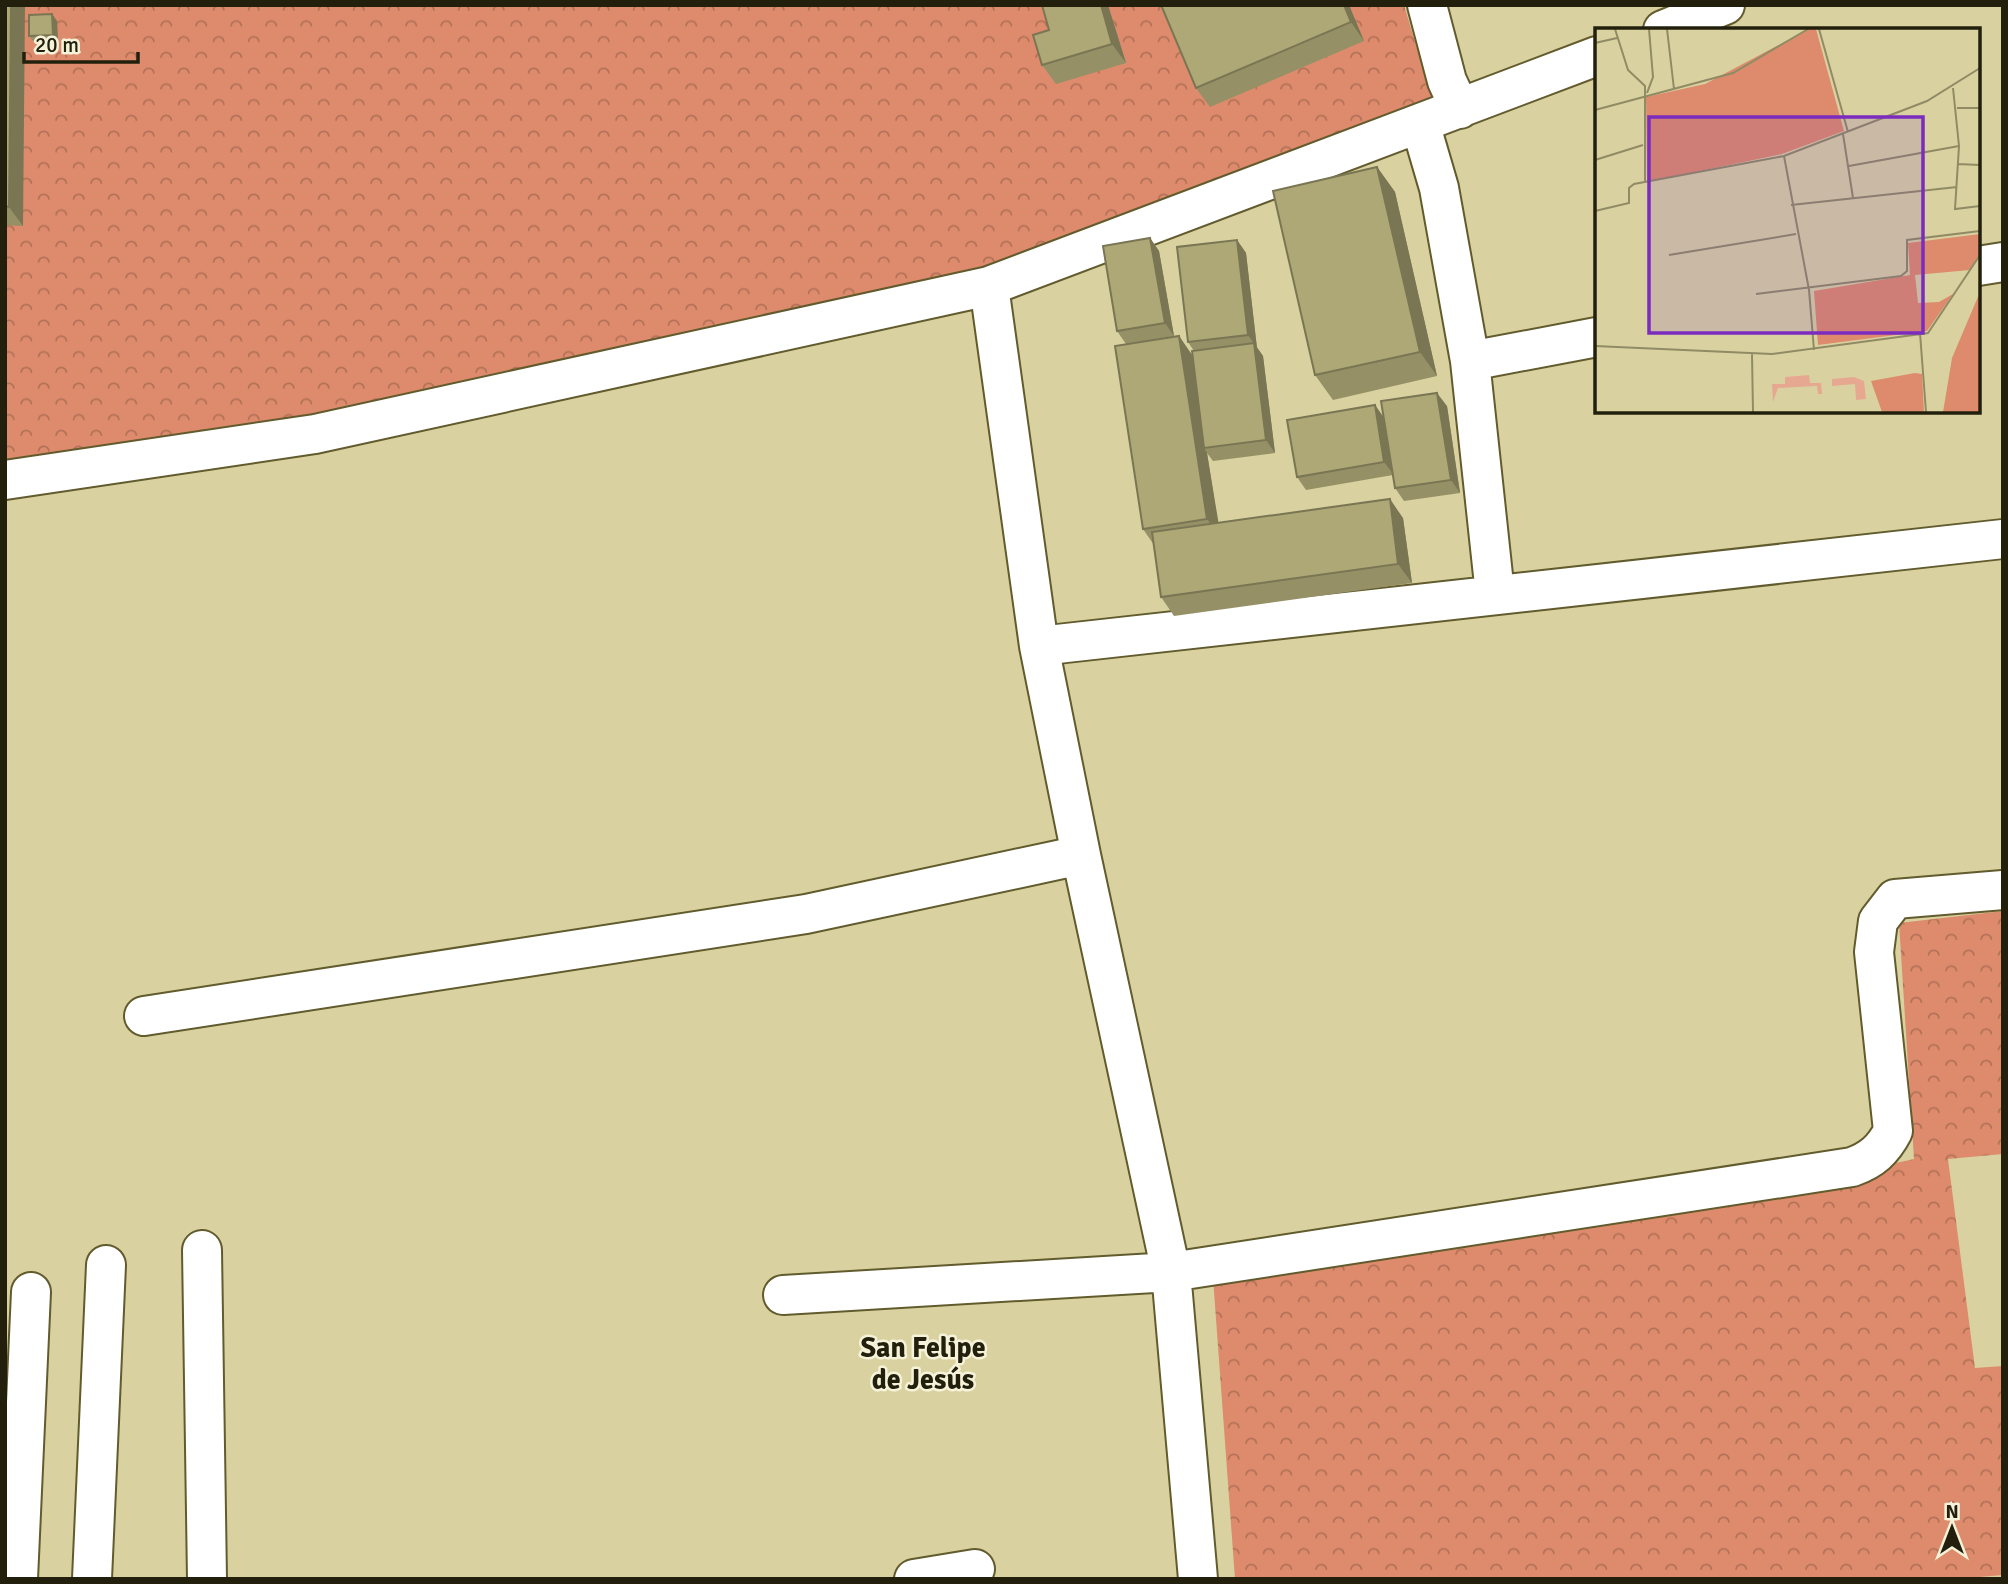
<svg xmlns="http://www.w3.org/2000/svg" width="2008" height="1584" font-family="Signika,sans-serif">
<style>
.forest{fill:url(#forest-crowns)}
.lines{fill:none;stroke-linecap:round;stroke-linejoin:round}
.minor-casing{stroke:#625b2d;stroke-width:42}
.minor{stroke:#fff;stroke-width:38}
.wall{fill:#969066}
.shaded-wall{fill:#7a7653}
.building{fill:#aea877;stroke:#7a7653;stroke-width:2}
.labels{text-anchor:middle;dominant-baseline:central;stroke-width:5;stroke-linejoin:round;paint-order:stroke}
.quarter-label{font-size:28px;font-weight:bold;fill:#22200c;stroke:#f6f2d9}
.inset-road{fill:none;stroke:#908b65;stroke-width:2}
.view{fill:#7b2cbf;fill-opacity:0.15;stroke:#7b2cbf;stroke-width:3.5}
.inset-edge{fill:none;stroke:#22200c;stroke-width:3.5}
</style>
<defs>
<pattern id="forest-crowns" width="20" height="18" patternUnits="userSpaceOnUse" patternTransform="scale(1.75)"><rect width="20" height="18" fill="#dd8b6c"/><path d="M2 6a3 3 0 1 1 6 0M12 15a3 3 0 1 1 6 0" fill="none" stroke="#b37157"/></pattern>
</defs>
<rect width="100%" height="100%" fill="#d9d2a0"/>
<path class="forest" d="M5,5H1404L1433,102L976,271L573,369L5,475Z
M2003,911V1154L1948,1159L1975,1368L2003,1366V1575L1956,1579H1235L1213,1278L1672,1212L1914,1159L1899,923Z"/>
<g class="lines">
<defs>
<path id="minor" d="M1427,5L1447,81L1460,109
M1663,30L1725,5
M1420,123L1439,188L1470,361L1495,594
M1978,266L2003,262
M989,286L1039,646L1081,855L1171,1272L1198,1579
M1470,361L1597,337
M5,480L315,434L989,286L1597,56
M1039,646L2003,539
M144,1016L806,914L1081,855
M202,1250L207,1579
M783,1295L1171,1272L1852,1167C1872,1160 1883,1150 1893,1131L1874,952L1878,921L1895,899L2003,890
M18,1579L31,1292
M92,1579L106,1265
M914,1579L975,1569"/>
</defs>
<use href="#minor" class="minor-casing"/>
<use href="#minor" class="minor"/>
</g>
<path class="wall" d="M5,5L23,226L5,225Z
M1108,5L1126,63L1056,84L1042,65Z
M1349,5L1364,41L1210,107L1196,88Z
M52,14L57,21L58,42H34L29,36Z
M1377,167L1395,192L1437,376L1333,400L1315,375Z
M1150,238L1159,251L1174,336L1126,344L1117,331Z
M1237,240L1246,253L1257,348L1263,356L1275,453L1213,461L1207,453L1218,523L1403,518L1412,583L1174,616L1161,597L1154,545L1143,529L1179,336L1192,355L1195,373L1194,351L1188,342Z
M1375,405L1384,418L1447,406L1460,493L1404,501L1395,488L1393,475L1306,490L1297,477Z"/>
<path class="shaded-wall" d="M11,5H25L23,226L9,207Z
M1101,5H1108L1126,63L1112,44Z
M1344,5H1349L1364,41L1351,22Z
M52,14L57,21L58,42L53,35Z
M1377,167L1395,192L1437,376L1420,352Z
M1150,238L1159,251L1174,336L1165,323Z
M1237,240L1246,253L1257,348L1248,335Z
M1179,336L1192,355L1207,448H1204L1207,453L1221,538L1207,519Z
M1254,343L1263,356L1275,453L1266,440Z
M1437,393L1447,406L1460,493L1451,480Z
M1375,405L1384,418L1394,475L1384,462Z
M1390,499L1403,518L1412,583L1398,564Z"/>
<path class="building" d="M5,5H11L9,207L5,206Z
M1042,5H1101L1112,44L1042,65L1033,35L1049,30Z
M1161,5H1344L1351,22L1196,88Z
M52,14L53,35L29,36V15Z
M1377,167L1420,352L1315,375L1273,191Z
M1150,238L1165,323L1117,331L1103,246Z
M1237,240L1248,335L1188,342L1177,247Z
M1179,336L1207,519L1143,529L1115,346Z
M1254,343L1266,440L1204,448L1192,351Z
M1437,393L1451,480L1395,488L1381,401Z
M1375,405L1384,462L1297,477L1287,420Z
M1390,499L1398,564L1161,597L1152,532Z"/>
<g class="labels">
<g class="quarter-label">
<text x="923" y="1348">San Felipe<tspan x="923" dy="32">de Jesús</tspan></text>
</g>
</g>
<g transform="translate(1595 28)">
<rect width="385" height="385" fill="#d9d2a0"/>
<path d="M214,347L215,355H226L227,366H223L222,358L183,360L178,374L177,356H190V349ZM259,349L269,353L271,371L261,372L260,356L237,358V351Z" fill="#e7a891"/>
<path d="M214,1H221L249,103L187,126L52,154L51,69L110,56ZM385,206V225L375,242L320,247L323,275L344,274L358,266L332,303L223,317L219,263L315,247L313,215ZM385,264V384H348L357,330ZM320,345L327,346L329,384H287L276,353Z" fill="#dd8b6c"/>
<path class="inset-road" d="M20,1L33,42L50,58V155M72,1L79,61M224,1L253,104M0,15L22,10M358,60L364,118L360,181L385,178M52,65L58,49L54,1M362,80H385M0,82L138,45L213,1M248,106L258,170M189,128L214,262L219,322M0,132L48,117M363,136L385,137M254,138L364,118M196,177L362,159M0,183L34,175V160L39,156L189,128L332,73L385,40M74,227L201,206M161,266L306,248L312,243V212L385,203M325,305L331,384M0,318L177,326L333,305L385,227M157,326L158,384"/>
<path class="view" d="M54,89H328V305H54Z"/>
<rect width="385" height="385" class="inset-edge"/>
</g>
<rect width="2008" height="1584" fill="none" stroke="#22200c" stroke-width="14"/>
<g transform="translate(1952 1528)" stroke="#f6f2d9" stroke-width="5" paint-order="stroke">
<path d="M0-5L12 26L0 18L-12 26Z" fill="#22200c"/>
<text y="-10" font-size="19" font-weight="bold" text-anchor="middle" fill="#22200c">N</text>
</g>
<path d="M24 52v10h114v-10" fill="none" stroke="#22200c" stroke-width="3.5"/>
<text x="35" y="52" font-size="21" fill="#22200c" stroke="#f6f2d9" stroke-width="5" paint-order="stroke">20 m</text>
</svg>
